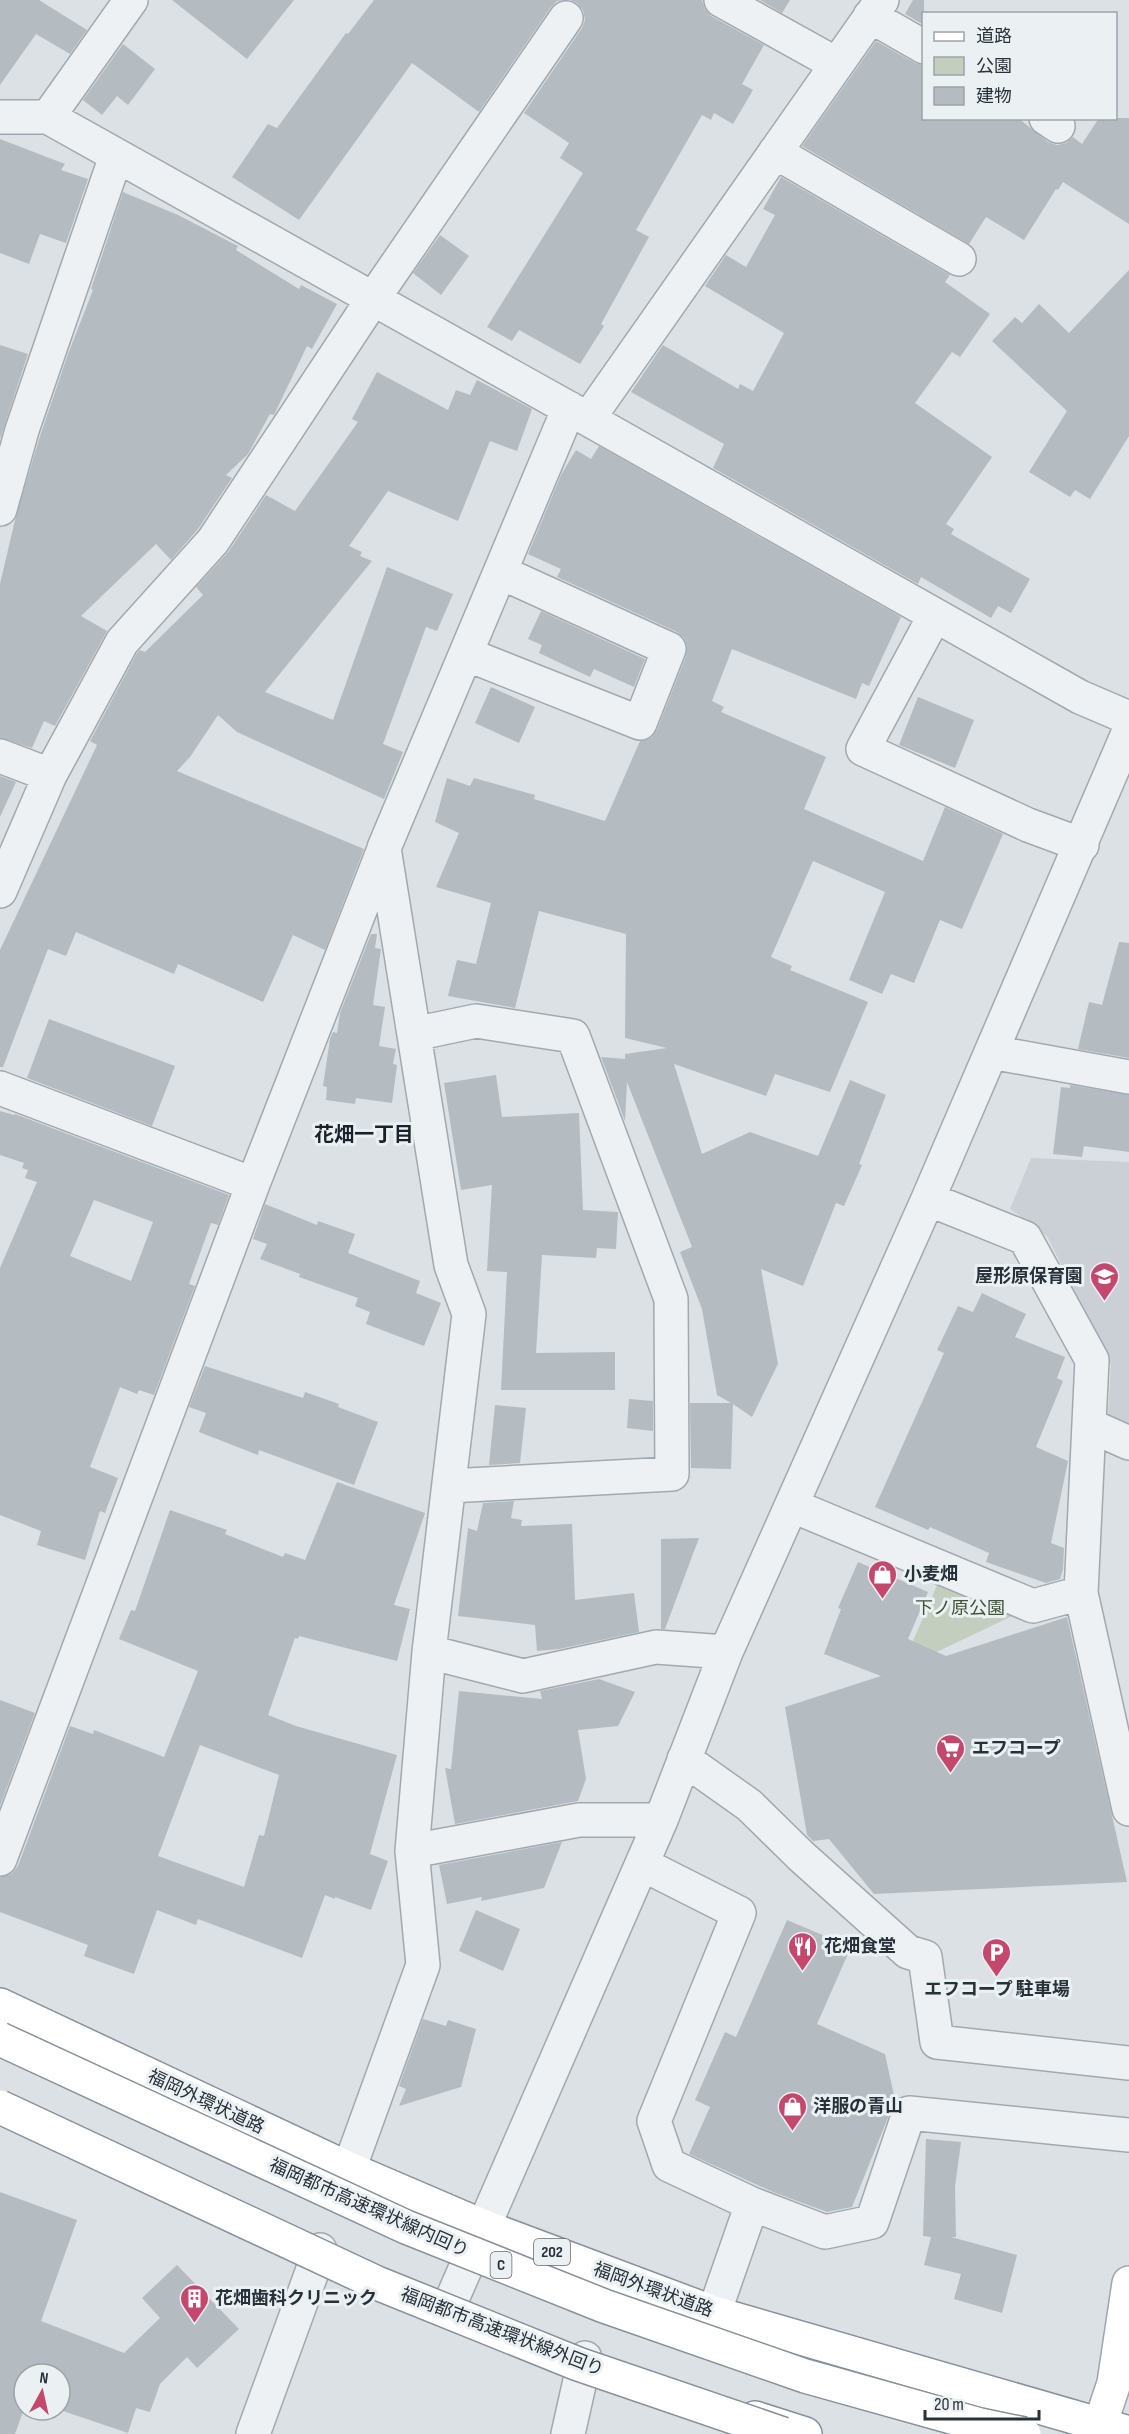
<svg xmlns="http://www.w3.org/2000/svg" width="1129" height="2434" font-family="'Sofia Sans Condensed','Noto Sans JP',sans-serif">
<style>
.built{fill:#cad0d6}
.park{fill:#c4cebe}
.building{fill:#b4bbc1;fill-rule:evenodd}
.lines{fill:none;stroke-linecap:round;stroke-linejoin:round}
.minor-casing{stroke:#a2a9ae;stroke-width:36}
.major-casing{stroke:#9ca7b0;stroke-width:36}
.highway-casing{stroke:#85919b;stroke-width:36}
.minor{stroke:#eef1f4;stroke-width:33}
.major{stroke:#fff;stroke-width:33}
.highway{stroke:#fff;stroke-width:33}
.highway-bridge-casing{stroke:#85919b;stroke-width:36;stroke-linecap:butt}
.highway-bridge{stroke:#fff;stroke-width:33}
.labels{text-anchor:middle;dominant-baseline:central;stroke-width:6;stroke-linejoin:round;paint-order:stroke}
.shield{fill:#ebf0f3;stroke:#626a72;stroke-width:1.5}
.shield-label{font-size:16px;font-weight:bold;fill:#27313a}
.poi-label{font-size:18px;font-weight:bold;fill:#27313a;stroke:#ebf0f3;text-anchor:start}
.park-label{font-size:18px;fill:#405535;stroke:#ebf0f3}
.street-label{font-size:18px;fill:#27313a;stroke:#ebf0f3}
.neighbourhood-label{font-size:20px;font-weight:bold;fill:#19222b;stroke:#ebf0f3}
</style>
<rect width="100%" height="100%" fill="#dce1e5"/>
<path class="built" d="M1031,1158L1129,1162V1427L1108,1416L1111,1365L1047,1236L1010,1209Z"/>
<path class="park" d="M944,1569L1033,1606L901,1669Z"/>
<path class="building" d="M0,0H39L87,30L70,54L36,34L0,85Z
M172,0H294L247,59Z
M374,0H563L557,1L551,7L479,112L412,63L299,220L232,177L268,124L277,128L346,33L348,34Z
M570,0H702L705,9L711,16L764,45L742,84L753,90L733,124L714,113L711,120L702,115L636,230L649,237L601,324L604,326L580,364L519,330L512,341L487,327L583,173L560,158L569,143L524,113L582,28L585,20L583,10L577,3Z
M760,0H790L782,13Z
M913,0H924V25L905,14Z
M876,41L915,63L924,66V118H1018L1048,142L1057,145L1066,143L1073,137L1082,144L1099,118H1129V224L1063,182L1058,190L1056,189L1024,240L986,217L969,244L802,146Z
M123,44L155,69L128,105L117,96L102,115L83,100Z
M0,139L65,164L61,170L88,179L66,243L40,234L29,264L0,253Z
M781,177L950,275L945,282L990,314L960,357L952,352L915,403L992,457L946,524L954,529L951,534L1030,579L1011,613L998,606L991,618L921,577L918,584L713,468L724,444L631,392L663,345L738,389L740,384L753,391L784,333L705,286L726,255L746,267L775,215L763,209Z
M123,192L178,215L238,246L236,250L299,289L301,285L337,304L312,349L307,346L274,415L270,414L248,454L226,475L232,478L198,529L171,560L156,544L81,616L107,631L55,726L44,721L32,748L0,738V584L15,520L40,436L68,354L93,290L91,289Z
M440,235L469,256L441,295L413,273Z
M1129,270V436L1090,499L1075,490L1070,497L1029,472L1067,411L992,341L1015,317L1022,323L1039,304L1069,333Z
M0,345L28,354L0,439Z
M377,372L448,410L456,390L470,395L477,380L532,409L517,451L490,441L458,521L388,491L349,546L362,552L360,556L372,561L265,692L333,720L387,567L453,594L437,631L426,627L383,744L403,752L384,799L237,732L218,715L190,757L177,771L364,849L325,950L293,935L263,1002L178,964L174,974L76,932L66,956L48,949L3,1067H0V950L97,745L90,741L137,653L140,650L145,652L203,595L196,587L229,551L266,495L295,511L358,422L352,419Z
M599,446L901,617L869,686L862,683L856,699L732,649L712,701L724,707L721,712L826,757L804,809L923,861L945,807L1003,834L962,929L940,920L914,983L891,974L882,994L849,980L885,892L813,861L771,957L792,966L790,970L868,1002L830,1092L775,1074L766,1096L674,1064L702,1154L750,1132L818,1156L850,1080L886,1095L859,1164L862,1165L844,1206L836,1203L803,1286L761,1269L778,1364L752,1417L733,1404L731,1469L691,1468L690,1403H731L717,1395L702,1309L680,1252L692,1247L627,1082L625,1121L601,1057L625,1059V1054L667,1048L625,1038L626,934L539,911L515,1008L448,996L457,960L476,964L491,903L436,887L459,833L435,822L447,778L470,786L474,778L535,795L534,799L605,821L640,741L651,738L657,730L686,656L687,646L684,638L677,632L557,577L561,569L528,554L561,475L576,450L591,459Z
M541,611L645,659L634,687L594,669L590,677L539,653L542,645L528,639Z
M491,687L535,707L519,743L475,723Z
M918,697L974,720L955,768L899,745Z
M0,776L16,782L0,817Z
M371,934H377L375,948L381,949L373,1005L385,1007L379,1046L396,1049L393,1064L397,1065L392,1103L356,1098L355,1104L326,1100L327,1087L323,1086L330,1039L333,1032L337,1033L340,1013Z
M1119,942L1129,943V1058L1078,1049L1089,1002L1102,1005Z
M49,1019L175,1066L152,1126L27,1078Z
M496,1075L502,1117L579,1113L583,1210L618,1212L616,1249L597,1248L596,1258L542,1255L536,1353L615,1352V1390H501L507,1272L487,1271L492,1185L461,1190L444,1083Z
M1070,1085L1129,1095V1152L1084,1146L1082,1157L1053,1154L1061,1087L1070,1088Z
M0,1111L14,1115L15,1114L229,1195L218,1225L211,1223L189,1284L195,1286L154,1395L139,1390L137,1394L120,1387L90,1467L118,1478L105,1513L100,1511L85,1560L37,1545L41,1531L0,1515V1268L37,1182L25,1178L28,1170L22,1168L24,1163L0,1155ZM94,1200L153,1222L131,1281L70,1256Z
M265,1204L317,1225L318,1221L355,1234L348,1253L420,1281L416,1293L441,1303L424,1346L366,1324L370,1312L355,1306L358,1298L299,1277L300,1274L260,1259L267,1244L253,1239Z
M982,1293L1026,1314L1015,1337L1065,1357L1057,1378L1063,1381L1036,1447L1068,1461L1051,1543L1064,1548L1063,1569L1060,1579L1046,1583L986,1562L989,1553L930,1527L928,1530L875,1507L944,1353L937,1350L958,1306L973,1312Z
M205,1366L303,1398L305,1392L339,1404L338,1407L378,1422L354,1485L259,1450L258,1455L199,1432L206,1413L189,1407Z
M629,1399L653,1401V1431L627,1428Z
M495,1405L526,1408L520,1463L489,1465Z
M337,1482L425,1513L394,1605L410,1609L397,1661L299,1636L298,1639L295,1638L268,1715L296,1726L397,1755L370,1854L388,1861L371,1910L335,1897V1899L325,1895L302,1958L198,1919L196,1925L157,1910L134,1974L84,1956L88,1945L0,1912V1877L11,1874L18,1866L70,1726L93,1734L94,1730L164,1757L198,1671L119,1639L131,1610L135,1611L170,1510L227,1530L225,1534L283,1557L285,1553L305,1560ZM200,1745L279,1775L264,1836L259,1835L244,1887L158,1856Z
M514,1501L511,1518L522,1520L521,1526L572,1524L575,1600L634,1593L639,1632L559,1649L537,1651L535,1625L458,1616L468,1528L477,1531L483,1503Z
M699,1538L665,1629H661V1539Z
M858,1562L928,1592L908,1639L946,1656L1067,1617L1127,1882L874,1894L829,1839L813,1841L807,1835L785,1707L881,1676L824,1654L841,1609L838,1608Z
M599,1679L635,1692L618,1726L578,1730L586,1779L578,1801L455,1824L445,1768L451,1769L459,1691L542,1699L540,1691Z
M0,1700L35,1713L0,1806Z
M562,1842L544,1888L481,1901L482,1897L447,1904L439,1865Z
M476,1910L520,1929L503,1971L459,1951Z
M787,1920L851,1947L817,2024L885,2054L895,2100L852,2207L827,2212L773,2192L689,2154L710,2107L695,2100L725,2032L736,2037Z
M423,2019L446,2026L448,2020L476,2029L461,2087L399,2106L406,2089L399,2086Z
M926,2139L961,2142L955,2187L956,2237H951L1017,2255L1002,2313L954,2299L961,2274L924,2265L931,2237L923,2236Z
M0,2192L77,2220L41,2321L124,2353L160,2318L142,2298L177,2265L239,2329L197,2368L187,2357L160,2384L150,2412L136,2408L128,2433L60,2410V2374H24V2409L15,2434H0Z"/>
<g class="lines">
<defs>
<path id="minor" d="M721,0L836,64
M870,16L924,47
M0,117H48L588,419L1080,697L1129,718
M48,117L131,0
M1046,118L1058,126
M775,152L959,259
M588,419L882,0
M0,509L22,430L116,156
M935,615L863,749L1028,825L1082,845
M466,654L640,723L669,649L500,572
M0,756L50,775
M0,891L50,775L122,642L213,541L373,299L566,18
M414,1034L476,1021L573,1036L671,1299L672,1474L449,1486
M991,1052L1129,1077
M0,1088L253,1184
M928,1199L1025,1238L1092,1360L1081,1593
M1091,1426L1129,1443
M793,1506L1033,1606L1081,1593L1129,1809
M429,1652L523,1676L656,1647L726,1652
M684,1759L749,1805L801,1856L908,1952L925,1957L937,2042L1129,2063
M412,1851L579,1820H661
M0,1859L253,1184L384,849
M642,1864L739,1913L654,2121L669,2165L752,2204
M349,2169L423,1965L412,1851L429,1652L469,1314L451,1265L384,848L569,408
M449,2306L661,1820L726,1652L928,1199L1129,731
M714,2313L752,2204L825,2232L872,2222L909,2113L1129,2135
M253,2434L320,2250
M568,2434L585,2358"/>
<path id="major" d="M1100,2434V2425L1114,2383L1129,2283"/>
<path id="highway" d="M0,2005L349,2169L482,2226L714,2313L1129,2433
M755,2418L805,2434"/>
</defs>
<use href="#minor" class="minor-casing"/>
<use href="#major" class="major-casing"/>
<use href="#highway" class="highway-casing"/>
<use href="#minor" class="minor"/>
<use href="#major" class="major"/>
<use href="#highway" class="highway"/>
<defs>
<path id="highway-bridge" d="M0,2039L406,2227L604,2306L805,2376L980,2425L1024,2434
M0,2107L377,2283L578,2364L783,2434"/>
</defs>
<use href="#highway-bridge" class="highway-bridge-casing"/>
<use href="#highway-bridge" class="highway-bridge"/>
</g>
<defs>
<symbol id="school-pin" viewBox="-11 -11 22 30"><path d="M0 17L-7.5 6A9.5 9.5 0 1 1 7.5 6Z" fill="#c4486d" stroke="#ebf0f3"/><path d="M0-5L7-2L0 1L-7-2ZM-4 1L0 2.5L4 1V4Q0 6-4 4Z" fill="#fff"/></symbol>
<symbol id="shop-pin" viewBox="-11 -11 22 30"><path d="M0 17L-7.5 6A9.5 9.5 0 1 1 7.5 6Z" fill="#c4486d" stroke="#ebf0f3"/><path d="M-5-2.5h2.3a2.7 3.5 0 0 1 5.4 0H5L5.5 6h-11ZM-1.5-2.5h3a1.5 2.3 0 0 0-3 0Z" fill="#fff"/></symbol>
<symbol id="supermarket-pin" viewBox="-11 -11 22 30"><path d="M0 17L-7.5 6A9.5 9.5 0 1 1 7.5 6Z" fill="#c4486d" stroke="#ebf0f3"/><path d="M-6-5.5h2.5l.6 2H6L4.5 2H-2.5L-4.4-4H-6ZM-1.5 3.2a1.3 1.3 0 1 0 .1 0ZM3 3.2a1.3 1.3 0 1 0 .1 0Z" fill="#fff"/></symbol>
<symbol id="restaurant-pin" viewBox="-11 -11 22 30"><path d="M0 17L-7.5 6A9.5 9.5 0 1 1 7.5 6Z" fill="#c4486d" stroke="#ebf0f3"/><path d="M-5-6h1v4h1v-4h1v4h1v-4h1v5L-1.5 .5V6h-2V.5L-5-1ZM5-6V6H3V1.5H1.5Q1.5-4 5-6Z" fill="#fff"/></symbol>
<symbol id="parking-pin" viewBox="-11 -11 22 30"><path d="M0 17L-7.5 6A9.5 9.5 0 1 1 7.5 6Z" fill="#c4486d" stroke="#ebf0f3"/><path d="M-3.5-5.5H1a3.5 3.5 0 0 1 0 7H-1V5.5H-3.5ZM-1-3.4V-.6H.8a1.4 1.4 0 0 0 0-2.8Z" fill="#fff"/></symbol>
<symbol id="building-pin" viewBox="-11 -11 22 30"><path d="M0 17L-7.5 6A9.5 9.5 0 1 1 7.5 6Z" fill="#c4486d" stroke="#ebf0f3"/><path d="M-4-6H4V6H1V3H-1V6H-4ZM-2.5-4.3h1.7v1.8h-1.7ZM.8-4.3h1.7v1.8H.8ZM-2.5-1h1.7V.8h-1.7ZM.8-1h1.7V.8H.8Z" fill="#fff"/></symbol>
</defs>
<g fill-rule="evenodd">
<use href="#school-pin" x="1088" y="1260" width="33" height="45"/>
<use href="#shop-pin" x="866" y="1558" width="33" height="45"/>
<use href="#supermarket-pin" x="934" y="1732" width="33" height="45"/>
<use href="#restaurant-pin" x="786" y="1930" width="33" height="45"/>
<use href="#parking-pin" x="980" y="1936" width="33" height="45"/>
<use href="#shop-pin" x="776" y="2090" width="33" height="45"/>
<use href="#building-pin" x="178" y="2282" width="33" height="45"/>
</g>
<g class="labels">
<g class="shield">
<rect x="534" y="2239" width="36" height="26" rx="4.5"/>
<rect x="490.5" y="2252" width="21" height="26" rx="4.5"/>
</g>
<g class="shield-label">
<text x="552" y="2252">202</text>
<text x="501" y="2265">C</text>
</g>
<g class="poi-label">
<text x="1083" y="1276" text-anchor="end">屋形原保育園</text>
<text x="904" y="1574">小麦畑</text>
<text x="972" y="1748">エフコープ</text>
<text x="824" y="1946">花畑食堂</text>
<text x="997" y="1989" text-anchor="middle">エフコープ 駐車場</text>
<text x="813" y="2106">洋服の青山</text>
<text x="215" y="2298">花畑歯科クリニック</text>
</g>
<g class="park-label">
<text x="960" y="1608">下ノ原公園</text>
</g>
<g class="street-label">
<text transform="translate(206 2102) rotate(25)">福岡外環状道路</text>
<text transform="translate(369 2208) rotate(24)">福岡都市高速環状線内回り</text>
<text transform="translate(653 2290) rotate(20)">福岡外環状道路</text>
<text transform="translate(502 2332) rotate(21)">福岡都市高速環状線外回り</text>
</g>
<g class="neighbourhood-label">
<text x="364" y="1135">花畑一丁目</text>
</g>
</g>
<rect x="922" y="12" width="195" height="108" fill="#ebf0f3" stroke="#9da4a9" stroke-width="1.5"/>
<rect x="934" y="32" width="30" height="9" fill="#ffffff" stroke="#9da4a9" stroke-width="1.5"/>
<text x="976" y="42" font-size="18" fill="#27313a">道路</text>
<rect x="934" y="57" width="30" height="18" fill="#c4cebe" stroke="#9da4a9" stroke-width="1.5"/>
<text x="976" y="72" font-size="18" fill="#27313a">公園</text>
<rect x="934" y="87" width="30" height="18" fill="#b4bbc1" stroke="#9da4a9" stroke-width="1.5"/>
<text x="976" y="102" font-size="18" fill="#27313a">建物</text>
<g transform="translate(42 2392) rotate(8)"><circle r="28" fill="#ebf0f3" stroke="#9da4a9" stroke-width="1.5"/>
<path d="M0-4.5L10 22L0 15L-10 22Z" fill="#c4486d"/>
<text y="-9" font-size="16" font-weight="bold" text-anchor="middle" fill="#27313a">N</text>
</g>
<path d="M925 2410v9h114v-9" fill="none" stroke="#27313a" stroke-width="3"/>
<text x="934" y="2410" font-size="18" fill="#27313a" stroke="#ebf0f3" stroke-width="4.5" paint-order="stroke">20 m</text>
</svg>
